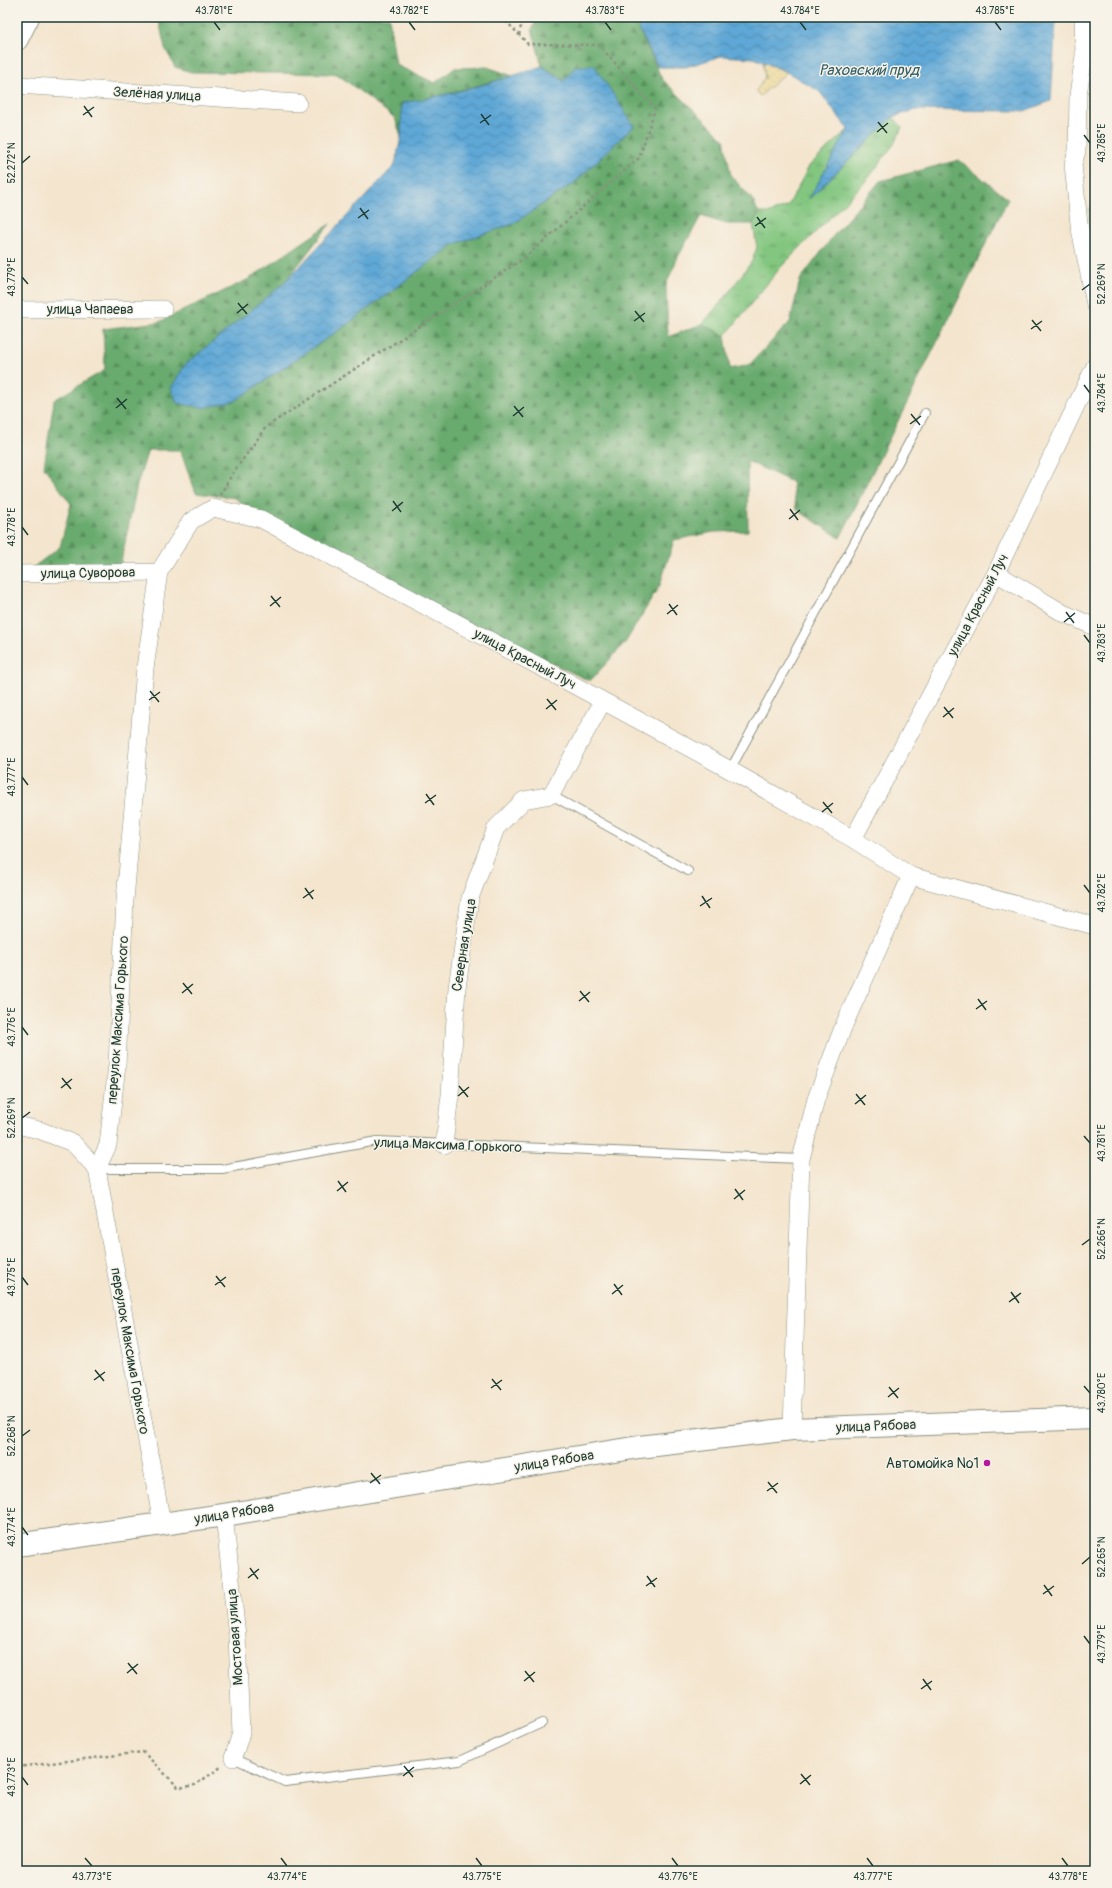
<svg xmlns="http://www.w3.org/2000/svg" width="1112" height="1888" font-family="Pangolin,sans-serif">
<style>
.grass{fill:url(#grass-tufts);stroke:#50825a}
.forest{fill:url(#forest-firs);stroke:#447451}
.sand{fill:url(#sand-dots);stroke:#868c69}
.water{fill:url(#water-waves);stroke:#3f7285}
.lines{fill:none;stroke-linecap:round;stroke-linejoin:round}
.lane-casing{stroke:#8a9181;stroke-width:10}
.street-casing{stroke:#8a9181;stroke-width:18}
.secondary-casing{stroke:#8a9181;stroke-width:24}
.primary-casing{stroke:#8a9181;stroke-width:24}
.path{stroke:#8a9181;stroke-width:2.5;stroke-dasharray:3 3;stroke-linecap:butt}
.lane{stroke:#fff;stroke-width:8}
.street{stroke:#fff;stroke-width:17}
.secondary{stroke:#fff;stroke-width:22}
.primary{stroke:#fff;stroke-width:22}
.ticks{fill:none;stroke:#1f3d34;stroke-width:1.5}
.poi-dot{fill:#b5179e;stroke:#f7f3e8;stroke-width:1.5}
.labels{text-anchor:middle;dominant-baseline:central;stroke-width:3;stroke-linejoin:round;paint-order:stroke}
.street-label{font-size:14px;fill:#1f3d34;stroke:#f7f3e8}
.poi-label{font-size:14px;fill:#1f3d34;stroke:#f7f3e8;text-anchor:end}
.water-label{font-size:15px;font-style:italic;fill:#325d65;stroke:#f7f3e8}
.neatline{fill:none;stroke:#1f3d34;stroke-width:1.5}
.ticks-label{font-size:10px;text-anchor:middle;fill:#1f3d34}
</style>
<defs>
<pattern id="grass-tufts" width="24" height="20" patternUnits="userSpaceOnUse"><rect width="24" height="20" fill="#82c67f"/><path d="M3 7l-1-3M5 7V3M7 7l1-3M15 17l-1-3M17 17v-4M19 17l1-3" fill="none" stroke="#6aa269"/></pattern>
<pattern id="forest-firs" width="22" height="20" patternUnits="userSpaceOnUse"><rect width="22" height="20" fill="#69ab6e"/><path d="M5 1l3.5 6h-7zM16 11l3.5 6h-7z" fill="#568c5b"/></pattern>
<pattern id="sand-dots" width="8" height="8" patternUnits="userSpaceOnUse"><rect width="8" height="8" fill="#eeda9e"/><path d="M2 2h.1M6 6h.1" fill="none" stroke="#ccbc89" stroke-width="1.8" stroke-linecap="round"/></pattern>
<pattern id="water-waves" width="16" height="10" patternUnits="userSpaceOnUse"><rect width="16" height="10" fill="#5fa7d6"/><path d="M0 5q4-4 8 0t8 0" fill="none" stroke="#4e89ae"/></pattern>
</defs>
<rect width="100%" height="100%" fill="#f7f3e8"/>
<filter id="ink" filterUnits="userSpaceOnUse"><feTurbulence type="fractalNoise" baseFrequency=".025" numOctaves="2"/><feDisplacementMap in="SourceGraphic" scale="8" xChannelSelector="R" yChannelSelector="G"/><feConvolveMatrix kernelMatrix="1 2 1 2 8 2 1 2 1" color-interpolation-filters="sRGB"/></filter>
<filter id="wash" filterUnits="userSpaceOnUse"><feTurbulence type="fractalNoise" baseFrequency=".012" numOctaves="4" result="noise"/><feDisplacementMap in="SourceGraphic" scale="16" xChannelSelector="R" yChannelSelector="G"/><feGaussianBlur stdDeviation="0.9" result="paint"/><feColorMatrix in="noise" values="0 0 0 0 0 0 0 0 0 0 0 0 0 0 0 0 0 1.4 0 .05"/><feComposite in="paint" operator="in"/></filter>
<g filter="url(#wash)">
<rect width="100%" height="100%" fill="#f4e5ce"/>
<path class="grass" d="M893,117L902,127L894,144L867,180L780,268L725,336L702,324L727,295L752,261L757,247L753,224L759,213H770L788,206L809,166L849,129L810,198Z"/>
<path class="forest" d="M158,17H389L396,65L435,83L455,68L487,67L513,76L428,99L402,103L401,137L395,118L337,74L191,72L175,67L165,48Z
M538,17H623L638,27L662,79L724,139L731,176L752,199L759,213L753,224H726L701,216L678,257L666,285L668,337L702,324L725,336L730,369L749,365L790,322L800,280L834,235L880,181L959,160L1008,199L840,538L796,509L792,482L747,461L748,531L714,532L674,540L660,585L625,643L590,681L416,600L261,519L235,498L196,493L180,450H148L137,485L119,572L23,575L60,547L71,504L44,467L54,400L105,370L103,329L159,322L249,279L330,224L284,283L185,365L235,401L345,326L454,244L513,224L574,183L634,126L542,66L532,29Z
M1095,198V245L1091,243L1090,210Z"/>
<path class="sand" d="M763,62L787,72L760,96L756,91L765,77Z"/>
<path class="water" d="M639,17H1011C1025,20 1041,17 1056,17L1051,101L1024,111L915,110L893,117L809,199L848,129L819,91L787,72L754,58L721,56L686,67H658L638,27Z
M594,65L634,126L574,183L513,224L454,244L345,326L235,401L203,408L177,403L171,388L185,365L284,283L395,165L401,137L402,103C450,95 497,82 542,66L564,81L575,67Z"/>
</g>
<g filter="url(#ink)">
<g class="lines">
<defs>
<path id="lane" d="M730,770L925,413
M551,795L688,871
M97,1169H222L377,1141L801,1159
M233,1758L285,1782L459,1761L542,1723"/>
<path id="street" d="M1083,17L1084,56L1078,95L1077,151L1073,164L1079,224L1095,304
M17,85L298,103
M17,310L163,309
M996,573L1063,613L1095,627
M17,574L159,572
M853,839L996,573L1095,366
M17,1125L39,1130L73,1143L97,1169
M444,1145L450,1095L457,988L470,898L496,828L524,800L551,795L603,701
M792,1429L801,1159L816,1099L844,1025L911,876
M224,1515L237,1636L241,1733L233,1758
M162,1523L97,1169L108,1145L117,1065L125,900L145,668L159,572L191,521L213,508L261,519L548,671L730,770L853,839L911,876L1095,926"/>
<path id="secondary" d="M17,1545L224,1515L639,1447L792,1429L1095,1418"/>
<path id="primary" d="M17,39L28,17"/>
</defs>
<use href="#lane" class="lane-casing"/>
<use href="#street" class="street-casing"/>
<use href="#secondary" class="secondary-casing"/>
<use href="#primary" class="primary-casing"/>
<path class="path" d="M519,35L523,17
M220,495L231,476L266,427L523,259L639,158L655,109L599,45L528,44L502,17
M17,1767L143,1752L179,1788L195,1785L221,1767"/>
<use href="#lane" class="lane"/>
<use href="#street" class="street"/>
<use href="#secondary" class="secondary"/>
<use href="#primary" class="primary"/>
</g>
</g>
<path class="ticks" d="M214,22L220,30M409,22L415,30M605,22L611,30M800,22L806,30M995,22L1001,30M84,106L92,117M481,114L489,125M83,115L94,107M878,122L887,133M480,123L491,115M877,132L888,123M1084,135L1090,143M22,163L30,156M360,208L368,219M757,217L765,228M358,218L369,210M755,226L766,218M22,277L28,284M1082,290L1090,284M238,303L247,314M635,311L644,322M237,313L248,304M1032,320L1041,331M634,321L645,313M1031,329L1042,321M1084,385L1090,393M117,398L126,409M514,406L523,417M116,408L127,399M911,414L920,425M513,416L524,407M910,424L921,416M393,501L401,512M790,509L798,520M392,511L403,502M789,519L800,510M22,527L28,535M271,596L280,607M669,604L677,615M270,606L281,597M1066,612L1074,623M667,614L678,605M1064,622L1075,613M1084,635L1090,643M150,691L159,702M547,699L556,710M149,700L160,692M944,707L953,718M546,709L557,700M943,717L954,708M22,777L28,785M426,794L434,805M823,802L832,813M425,803L436,795M822,812L833,803M1084,885L1090,893M305,888L313,899M702,896L710,908M303,898L314,890M700,906L712,898M183,983L192,994M580,991L589,1002M182,993L193,984M978,999L986,1010M579,1001L590,992M976,1009L987,1001M22,1027L28,1035M62,1078L71,1089M459,1086L468,1097M61,1088L72,1079M856,1094L865,1105M458,1096L469,1087M855,1104L866,1095M22,1118L30,1112M1084,1136L1090,1143M338,1181L346,1192M735,1189L743,1200M337,1191L348,1182M734,1199L745,1190M1082,1245L1090,1239M216,1276L225,1287M22,1277L28,1285M614,1284L622,1295M215,1285L226,1277M1011,1292L1019,1303M612,1294L623,1285M1009,1302L1021,1293M95,1370L104,1381M492,1379L501,1390M94,1380L105,1372M1084,1386L1090,1393M889,1387L898,1398M491,1388L502,1380M888,1397L899,1388M22,1436L30,1430M371,1473L380,1484M768,1482L777,1493M370,1483L381,1475M767,1491L778,1483M22,1527L28,1535M1082,1564L1090,1557M250,1568L258,1579M647,1576L655,1587M248,1578L259,1569M1044,1585L1052,1596M646,1586L657,1578M1043,1594L1054,1586M1084,1636L1090,1644M128,1663L137,1674M525,1671L534,1682M127,1673L138,1664M923,1679L931,1690M524,1681L535,1672M921,1689L932,1681M404,1766L413,1777M801,1774L810,1785M403,1776L414,1767M22,1777L28,1785M800,1784L811,1775M85,1858L92,1866M281,1858L287,1866M476,1858L482,1866M672,1858L678,1866M867,1858L873,1866M1062,1858L1068,1866"/>
<circle class="poi-dot" cx="987" cy="1463" r="4"/>
<g class="labels">
<g class="street-label">
<text transform="translate(157 94) rotate(3)">Зелёная улица</text>
<text x="90" y="309">улица Чапаева</text>
<text transform="translate(88 573) rotate(-1)">улица Суворова</text>
<text transform="translate(978 605) rotate(-62)">улица Красный Луч</text>
<text transform="translate(525 659) rotate(28)">улица Красный Луч</text>
<text transform="translate(464 945) rotate(-81)">Северная улица</text>
<text transform="translate(118 1020) rotate(-86)">переулок Максима Горького</text>
<text transform="translate(448 1145) rotate(2)">улица Максима Горького</text>
<text transform="translate(130 1351) rotate(80)">переулок Максима Горького</text>
<text transform="translate(876 1426) rotate(-2)">улица Рябова</text>
<text transform="translate(554 1461) rotate(-9)">улица Рябова</text>
<text transform="translate(234 1513) rotate(-9)">улица Рябова</text>
<text transform="translate(235 1637) rotate(-94)">Мостовая улица</text>
</g>
<g class="poi-label">
<text x="979" y="1463">Автомойка №1</text>
</g>
<g class="water-label">
<text x="869" y="70">Раховский пруд</text>
</g>
</g>
<rect width="1112" height="1888" fill="none" stroke="#f7f3e8" stroke-width="44"/>
<rect x="22" y="22" width="1068" height="1844" class="neatline"/>
<g class="ticks-label">
<text x="214" y="14">43.781°E</text>
<text x="409" y="14">43.782°E</text>
<text x="605" y="14">43.783°E</text>
<text x="800" y="14">43.784°E</text>
<text x="995" y="14">43.785°E</text>
<text transform="translate(1101 143) rotate(-90)" y="4">43.785°E</text>
<text transform="translate(11 163) rotate(-90)" y="4">52.272°N</text>
<text transform="translate(11 277) rotate(-90)" y="4">43.779°E</text>
<text transform="translate(1101 284) rotate(-90)" y="4">52.269°N</text>
<text transform="translate(1101 393) rotate(-90)" y="4">43.784°E</text>
<text transform="translate(11 527) rotate(-90)" y="4">43.778°E</text>
<text transform="translate(1101 643) rotate(-90)" y="4">43.783°E</text>
<text transform="translate(11 777) rotate(-90)" y="4">43.777°E</text>
<text transform="translate(1101 893) rotate(-90)" y="4">43.782°E</text>
<text transform="translate(11 1027) rotate(-90)" y="4">43.776°E</text>
<text transform="translate(11 1118) rotate(-90)" y="4">52.269°N</text>
<text transform="translate(1101 1143) rotate(-90)" y="4">43.781°E</text>
<text transform="translate(1101 1239) rotate(-90)" y="4">52.266°N</text>
<text transform="translate(11 1277) rotate(-90)" y="4">43.775°E</text>
<text transform="translate(1101 1393) rotate(-90)" y="4">43.780°E</text>
<text transform="translate(11 1436) rotate(-90)" y="4">52.268°N</text>
<text transform="translate(11 1527) rotate(-90)" y="4">43.774°E</text>
<text transform="translate(1101 1557) rotate(-90)" y="4">52.265°N</text>
<text transform="translate(1101 1644) rotate(-90)" y="4">43.779°E</text>
<text transform="translate(11 1777) rotate(-90)" y="4">43.773°E</text>
<text x="92" y="1880">43.773°E</text>
<text x="287" y="1880">43.774°E</text>
<text x="482" y="1880">43.775°E</text>
<text x="678" y="1880">43.776°E</text>
<text x="873" y="1880">43.777°E</text>
<text x="1068" y="1880">43.778°E</text>
</g>
</svg>
